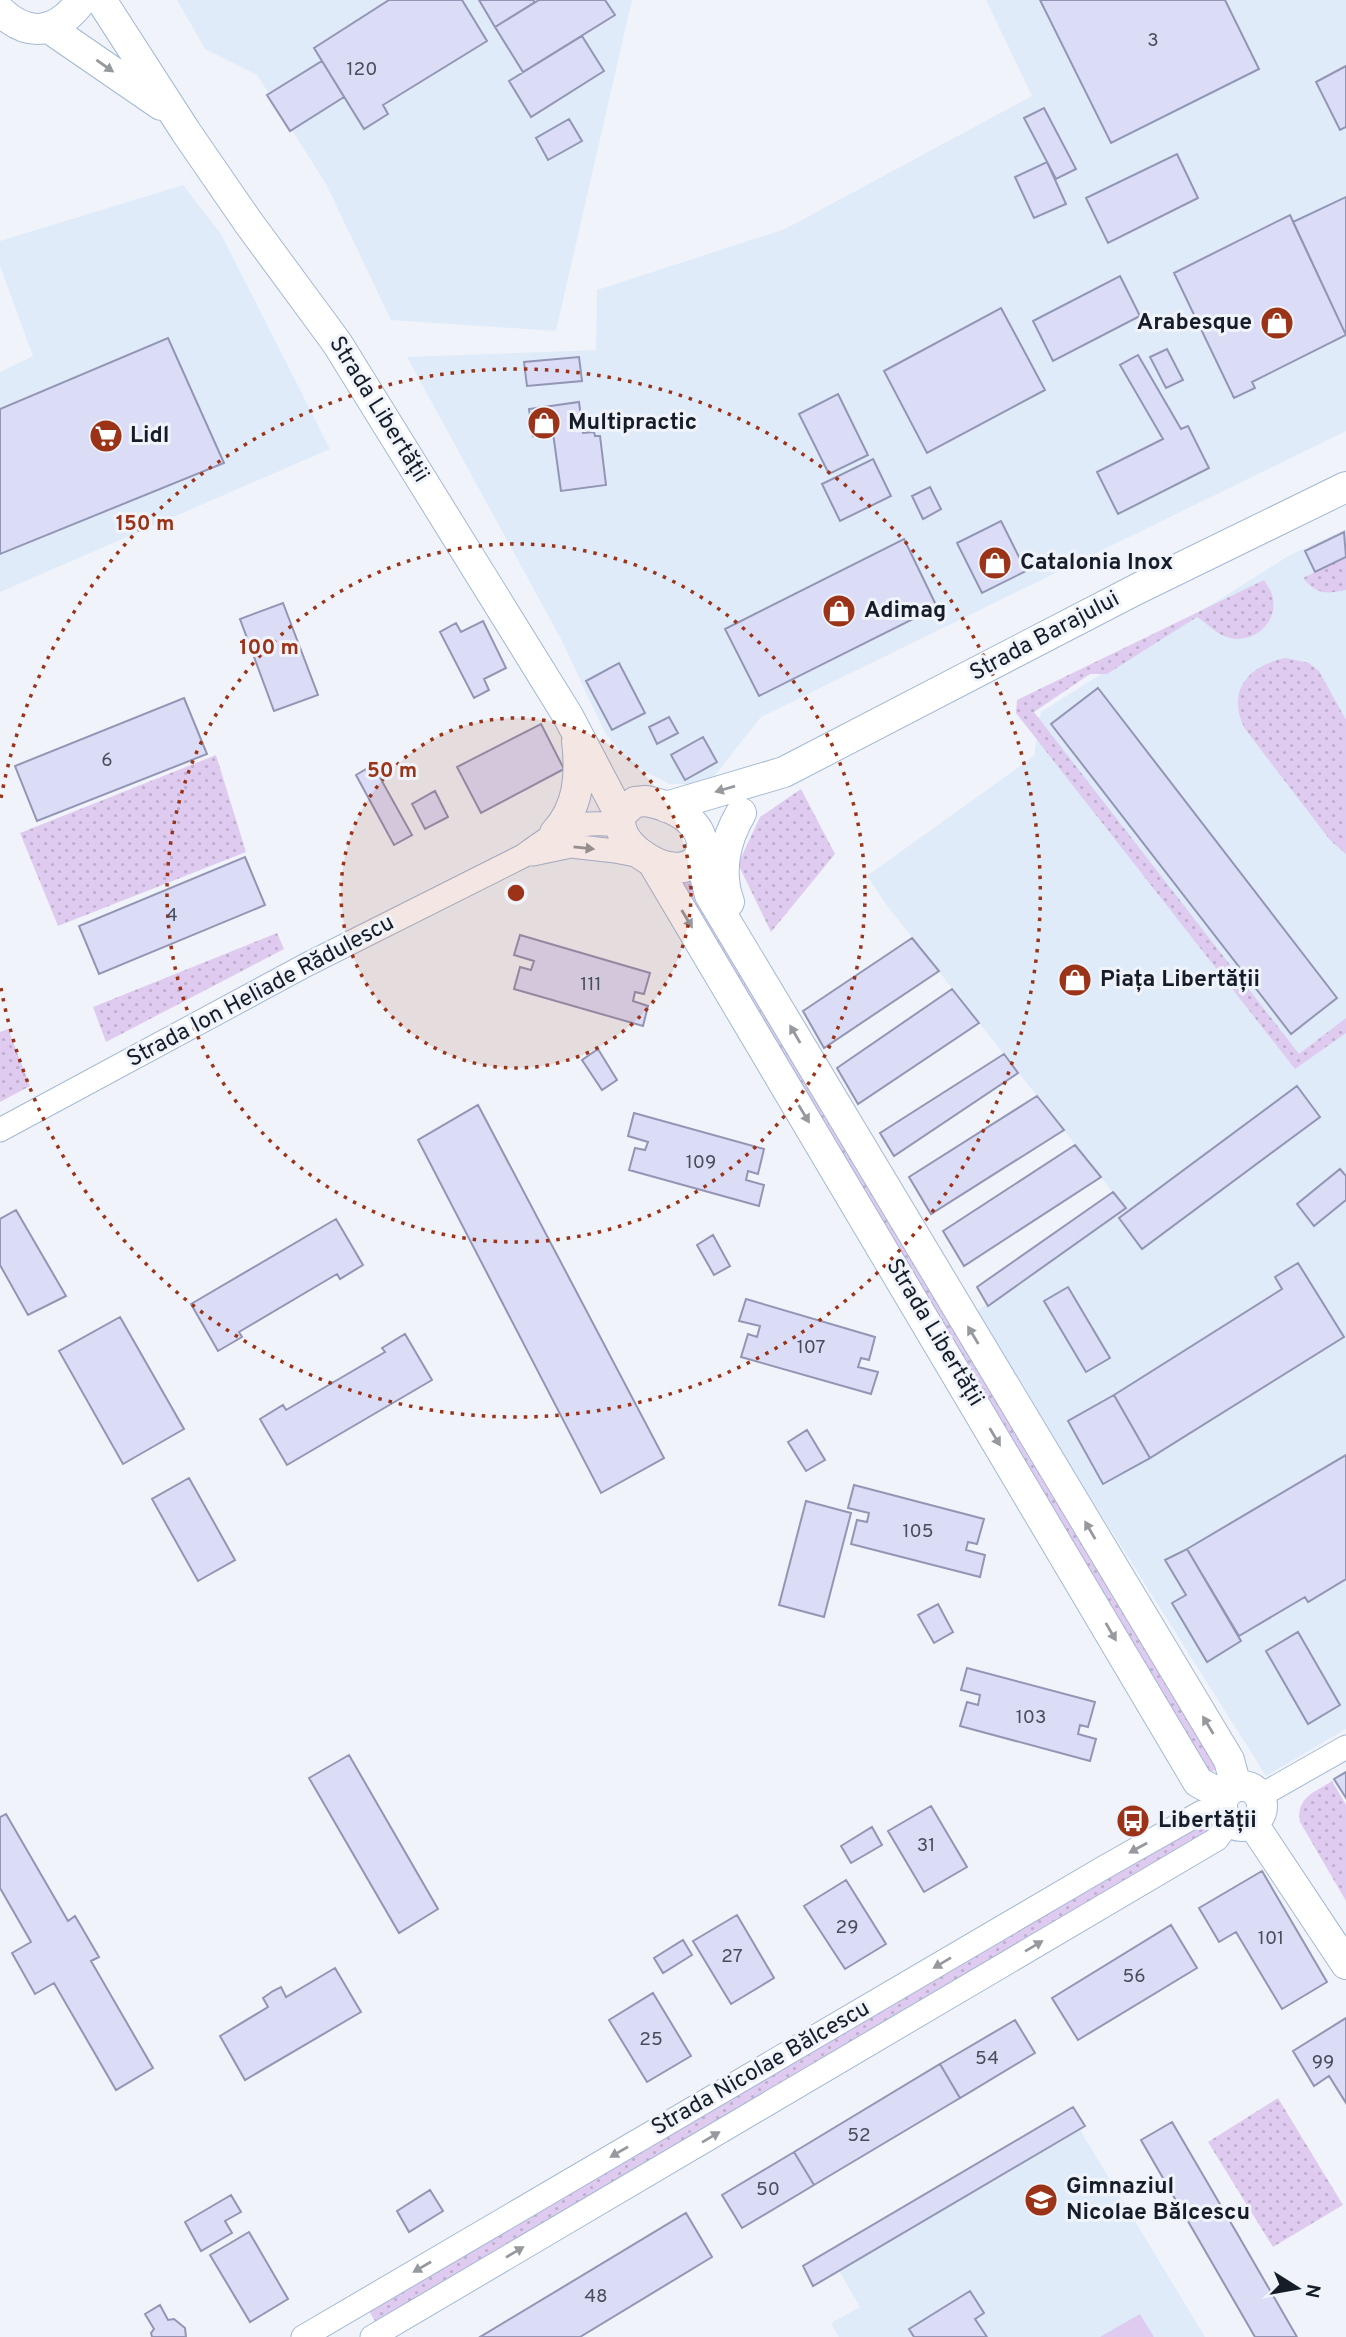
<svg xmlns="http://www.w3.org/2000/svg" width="1346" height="2337" font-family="Overpass,sans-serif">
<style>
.built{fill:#e0ebf9}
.grass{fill:url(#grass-dots)}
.garden{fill:#dfcbef}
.building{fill:#dbddf6;stroke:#9395b4;stroke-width:2}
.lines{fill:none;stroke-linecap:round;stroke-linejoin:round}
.minor-casing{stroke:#a3b9d4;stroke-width:25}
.major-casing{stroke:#a3b9d4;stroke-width:32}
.minor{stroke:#fff;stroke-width:23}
.major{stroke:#fff;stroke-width:30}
.oneway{fill:#969a9e}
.ring{fill:none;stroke:#9b3319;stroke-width:3.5;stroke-dasharray:3.5 7}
.labels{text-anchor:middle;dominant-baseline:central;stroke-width:6;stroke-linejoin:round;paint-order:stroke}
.number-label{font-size:19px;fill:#464e5c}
.poi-label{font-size:23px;font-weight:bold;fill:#151e28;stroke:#f0f4fa;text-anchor:start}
.street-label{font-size:23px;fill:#151e28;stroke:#f0f4fa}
.centre{fill:#9b3319;stroke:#f0f4fa;stroke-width:3.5}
.ring-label{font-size:21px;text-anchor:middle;font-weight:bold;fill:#9b3319;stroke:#f0f4fa;stroke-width:6;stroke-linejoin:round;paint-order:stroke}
</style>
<defs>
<pattern id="grass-dots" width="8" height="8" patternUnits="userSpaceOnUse" patternTransform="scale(1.75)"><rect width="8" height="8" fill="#dfcbef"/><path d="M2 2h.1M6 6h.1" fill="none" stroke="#beaecd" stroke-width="1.8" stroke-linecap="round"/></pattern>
</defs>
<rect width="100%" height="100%" fill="#f0f4fa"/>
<path class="built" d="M177,0H632L556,331L391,320L326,184L257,75L205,49Z
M986,0H1346V431L761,717L708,784H669L631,764L605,733L562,641L407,357L596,350L597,290L785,229L1032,96Z
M183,185L221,234L330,449L0,592V372L33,356L0,266V241Z
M1346,529V1729L1266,1776L974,1313L1125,1208L888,907L867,876L1034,756L1041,712L1290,555Z
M1080,2130L1205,2337H839L831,2323L860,2307L839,2271Z"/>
<path class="grass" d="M1346,557V590C1326,594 1317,595 1303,578Z
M1264,580C1267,585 1271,590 1272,595C1280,621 1255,644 1230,638C1217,635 1208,624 1197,617L1107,674H1090L1034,712L1299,1054L1346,1018V1033L1295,1069L1016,713L1017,700Z
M1285,658L1309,663L1319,671L1346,720V854L1330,840L1245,729C1226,692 1247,666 1285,658Z
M216,755L246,852L58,926L20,833Z
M801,789L835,854L771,932L738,864L760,817Z
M690,865L1229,1760L1198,1782L667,866Z
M277,933L284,949L106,1042L93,1007Z
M8,1029L30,1086L0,1102V1032Z
M1332,1781L1346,1805V1901L1300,1822C1296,1797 1314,1793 1332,1781Z
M1202,1812L1217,1839L381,2331L363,2301Z
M1278,2098L1343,2205L1273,2247L1208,2142Z"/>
<path class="garden" d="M1140,2314L1154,2337H1100Z"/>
<path class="building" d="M389,0H462L487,41L383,105L388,114L364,129L314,48Z
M479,0H533L535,2L495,27Z
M539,0H605L615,15L523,72L495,27Z
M1040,0H1225L1259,69L1111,143Z
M582,36L604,71L531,117L509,81Z
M322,61L344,97L290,131L267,95Z
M1346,66V127L1340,130L1316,82Z
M1044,108L1076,169L1056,179L1024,118Z
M569,119L582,141L548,160L536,138Z
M1177,154L1198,198L1108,243L1086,198Z
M1047,162L1066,204L1034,218L1015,177Z
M1346,197V335L1293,222Z
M1290,215L1346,335L1252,382L1255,388L1234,398L1174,273Z
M1120,276L1140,316L1053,361L1033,321Z
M1001,308L1045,390L927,453L884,371Z
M168,338L224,463L0,554V409Z
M1167,349L1183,380L1166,388L1150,357Z
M1138,355L1181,429L1188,426L1209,468L1118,514L1097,472L1163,439L1120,365Z
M579,357L582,381L527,386L524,362Z
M838,394L868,455L829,474L799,414Z
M579,402L583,433L594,432L595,436H600L606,485L561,491L553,433L533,436L529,409Z
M873,459L891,496L840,521L822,484Z
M930,487L941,509L923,519L912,496Z
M1001,521L1026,571L982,593L957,543Z
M1344,532L1346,557L1315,572L1305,551Z
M904,539L937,607L759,696L725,629Z
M283,603L318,695L274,711L240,619Z
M483,621L506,668L484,679L489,690L474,698L440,632L456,623L461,632Z
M619,663L645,713L612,730L586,681Z
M1098,688L1337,998L1291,1034L1051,724Z
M184,698L207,754L37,821L15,766Z
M669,717L678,733L657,744L649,727Z
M541,724L564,769L481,813L457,767Z
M703,737L717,762L685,780L671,755Z
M373,765L412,835L394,845L356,775Z
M435,791L448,817L425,829L412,804Z
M245,857L265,905L99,974L79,926Z
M520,935L650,973L644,994L635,992L633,1001L648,1006L643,1026L514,989L520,967L531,970L534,961L514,955Z
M912,938L939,971L824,1048L803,1011Z
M952,989L979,1023L858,1104L837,1068Z
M598,1049L617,1080L602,1090L582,1060Z
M1004,1054L1018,1073L894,1156L880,1133Z
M1297,1086L1320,1117L1142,1249L1119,1218Z
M1037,1096L1064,1130L931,1214L909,1177Z
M478,1105L664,1458L601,1493L418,1140Z
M634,1113L764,1149L758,1174L748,1171L746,1180L764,1185L759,1206L629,1170L635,1148L645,1150L648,1142L628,1136Z
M1075,1145L1101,1177L964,1266L943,1231Z
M1340,1169L1346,1176V1200L1314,1226L1297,1204Z
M1113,1192L1126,1208L988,1306L977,1287Z
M16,1210L66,1296L28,1315L0,1265V1219Z
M336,1219L363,1265L340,1279L337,1274L239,1332L242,1337L218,1351L191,1304Z
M713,1235L730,1266L714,1275L697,1245Z
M1298,1263L1344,1337L1150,1458L1114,1395L1282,1289L1275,1277Z
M1068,1287L1110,1358L1086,1372L1044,1301Z
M746,1299L875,1337L869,1360L861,1358L858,1367L878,1372L871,1394L741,1357L748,1334L757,1337L760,1326L739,1321Z
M120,1317L184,1429L123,1464L59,1351Z
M405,1334L432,1380L287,1465L260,1419L283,1405L286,1410L385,1352L382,1348Z
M1114,1395L1150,1458L1103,1484L1068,1421Z
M807,1430L825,1460L806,1471L788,1442Z
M1346,1455V1579L1308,1602L1305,1597L1239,1636L1187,1549Z
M189,1478L235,1560L198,1581L152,1499Z
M854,1485L984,1519L977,1544L968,1542L966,1550L985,1555L980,1577L851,1544L857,1520L867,1522L869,1513L848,1508Z
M806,1501L851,1513L824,1617L779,1605Z
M1187,1549L1241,1641L1207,1662L1172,1603L1186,1595L1165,1560Z
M938,1604L953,1632L934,1643L918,1615Z
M1298,1632L1340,1705L1308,1724L1266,1651Z
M967,1668L1095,1702L1088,1727L1080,1725L1078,1734L1096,1739L1090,1761L960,1726L967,1702L978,1705L980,1695L961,1690Z
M349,1755L438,1909L399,1933L309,1778Z
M1346,1772V1798L1334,1779Z
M931,1806L967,1867L924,1892L888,1831Z
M6,1814L68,1921L75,1916L99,1957L91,1961L153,2068L116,2090L54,1983L35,1994L12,1953L31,1942L0,1888V1817Z
M872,1827L882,1845L851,1863L841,1846Z
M1262,1871L1327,1982L1282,2009L1236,1932L1219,1942L1199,1908Z
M846,1880L886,1944L845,1969L804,1906Z
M737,1915L774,1978L731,2004L693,1941Z
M1171,1925L1197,1968L1078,2040L1052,1998Z
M683,1940L692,1955L663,1973L654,1958Z
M335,1968L361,2012L245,2080L220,2036L268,2007L263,1998L273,1991L281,1987L286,1997Z
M653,1993L691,2056L647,2082L609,2020Z
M1346,2018V2103L1329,2076L1314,2086L1293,2051Z
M1015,2020L1035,2053L960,2098L940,2064Z
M940,2064L960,2098L814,2185L794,2152Z
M1073,2107L1085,2126L813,2286L803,2266Z
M1172,2122L1238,2235L1297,2337H1255L1141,2140Z
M794,2152L814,2185L742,2228L722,2195Z
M430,2190L443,2211L409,2232L397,2211Z
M231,2195L241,2212L225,2221L232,2233L201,2251L185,2222Z
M686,2213L712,2257L580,2337H480Z
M249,2232L288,2299L250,2322L210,2255Z
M970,2291L984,2313L975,2319L987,2337H914L909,2329Z
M160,2305L168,2320L174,2319L185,2328L186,2337H152L151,2333L154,2329L145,2314Z"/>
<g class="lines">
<defs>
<path id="minor" d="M533,854L571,846L615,851L646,857
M0,1130L306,965L523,856C560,829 572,820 619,825
M1260,1796L1346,1747
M303,2337L1103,1868L1202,1812L1221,1809
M372,2337L1217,1839L1229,1823"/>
<path id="major" d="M101,0L186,132L248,222L337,343L568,716L620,815
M0,11C31,40 58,32 82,0
M49,28L161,105
M646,801C738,819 703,902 638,852C625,841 619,831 620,815L635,802Z
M666,807L784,772L1137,589L1346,487
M555,833C579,807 581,775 577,741
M700,855L710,895L1229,1760L1236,1786
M652,861L1198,1782L1224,1796
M729,902C718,872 725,840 741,813
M1222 1806a20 20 0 1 1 40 0a20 20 0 1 1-40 0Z
M1253,1824L1346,1964"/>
</defs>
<use href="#minor" class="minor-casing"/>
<use href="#major" class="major-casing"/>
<use href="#minor" class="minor"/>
<use href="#major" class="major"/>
</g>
<defs><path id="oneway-solid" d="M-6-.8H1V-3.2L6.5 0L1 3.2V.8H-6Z" transform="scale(1.75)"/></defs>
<g class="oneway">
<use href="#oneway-solid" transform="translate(105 66) rotate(35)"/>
<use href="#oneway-solid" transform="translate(725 789) rotate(164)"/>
<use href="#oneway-solid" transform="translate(584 848) rotate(6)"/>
<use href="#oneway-solid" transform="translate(687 919) rotate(59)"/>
<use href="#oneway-solid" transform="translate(795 1034) rotate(-120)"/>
<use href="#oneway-solid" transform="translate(804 1114) rotate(59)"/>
<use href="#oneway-solid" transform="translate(973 1335) rotate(-121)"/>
<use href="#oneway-solid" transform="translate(995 1437) rotate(59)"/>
<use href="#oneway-solid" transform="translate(1090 1530) rotate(-120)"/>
<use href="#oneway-solid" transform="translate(1111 1632) rotate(60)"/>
<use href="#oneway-solid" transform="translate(1208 1725) rotate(-121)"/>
<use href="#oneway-solid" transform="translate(1138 1848) rotate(151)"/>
<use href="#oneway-solid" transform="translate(1034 1946) rotate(-31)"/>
<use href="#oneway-solid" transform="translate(942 1963) rotate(149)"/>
<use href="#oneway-solid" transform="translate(711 2137) rotate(-31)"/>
<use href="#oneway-solid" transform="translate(619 2152) rotate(150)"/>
<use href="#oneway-solid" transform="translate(515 2252) rotate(-31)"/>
<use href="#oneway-solid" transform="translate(422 2267) rotate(150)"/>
</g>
<circle cx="516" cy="893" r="175" fill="#9b3319" fill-opacity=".12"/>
<g class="ring">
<circle cx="516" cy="893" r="175"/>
<circle cx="516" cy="893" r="349"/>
<path d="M1 798A524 524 0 1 1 1 988"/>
</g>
<defs>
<symbol id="shop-disc" viewBox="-11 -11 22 22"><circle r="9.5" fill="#9b3319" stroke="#f0f4fa"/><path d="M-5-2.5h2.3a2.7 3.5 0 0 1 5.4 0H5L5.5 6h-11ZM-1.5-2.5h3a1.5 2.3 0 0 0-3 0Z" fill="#fff"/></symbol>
<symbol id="supermarket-disc" viewBox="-11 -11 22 22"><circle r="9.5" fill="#9b3319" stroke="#f0f4fa"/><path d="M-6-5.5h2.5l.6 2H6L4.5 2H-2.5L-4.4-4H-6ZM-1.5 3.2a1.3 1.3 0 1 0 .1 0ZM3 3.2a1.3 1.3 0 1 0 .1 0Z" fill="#fff"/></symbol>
<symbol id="bus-disc" viewBox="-11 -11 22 22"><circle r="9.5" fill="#9b3319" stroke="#f0f4fa"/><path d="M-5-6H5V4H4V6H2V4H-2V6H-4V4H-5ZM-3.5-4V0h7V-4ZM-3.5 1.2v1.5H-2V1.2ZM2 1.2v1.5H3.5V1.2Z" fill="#fff"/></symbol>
<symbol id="school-disc" viewBox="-11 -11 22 22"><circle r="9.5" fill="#9b3319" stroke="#f0f4fa"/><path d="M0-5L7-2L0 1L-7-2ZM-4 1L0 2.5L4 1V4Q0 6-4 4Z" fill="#fff"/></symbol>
</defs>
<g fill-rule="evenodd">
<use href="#shop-disc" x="1258" y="304" width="38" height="38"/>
<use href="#shop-disc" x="525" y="404" width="38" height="38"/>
<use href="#supermarket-disc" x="87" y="417" width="38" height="38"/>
<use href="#shop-disc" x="976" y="544" width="38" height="38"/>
<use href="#shop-disc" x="820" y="592" width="38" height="38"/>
<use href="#shop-disc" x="1056" y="961" width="38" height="38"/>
<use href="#bus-disc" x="1114" y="1802" width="38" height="38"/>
<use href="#school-disc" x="1022" y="2181" width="38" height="38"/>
</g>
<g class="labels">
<g class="number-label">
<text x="1153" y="41">3</text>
<text x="362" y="70">120</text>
<text x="107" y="761">6</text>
<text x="172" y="916">4</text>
<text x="591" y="985">111</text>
<text x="701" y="1163">109</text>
<text x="811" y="1348">107</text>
<text x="918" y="1532">105</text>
<text x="1031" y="1718">103</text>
<text x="926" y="1846">31</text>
<text x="847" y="1928">29</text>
<text x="1271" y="1939">101</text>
<text x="732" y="1957">27</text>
<text x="1134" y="1977">56</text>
<text x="651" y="2040">25</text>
<text x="987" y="2059">54</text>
<text x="1323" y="2063">99</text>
<text x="859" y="2136">52</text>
<text x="768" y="2190">50</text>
<text x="596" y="2297">48</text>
</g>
<g class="poi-label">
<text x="1252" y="323" text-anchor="end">Arabesque</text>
<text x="568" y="423">Multipractic</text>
<text x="130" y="436">Lidl</text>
<text x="1020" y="563">Catalonia Inox</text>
<text x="864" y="611">Adimag</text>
<text x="1100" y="980">Piața Libertății</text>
<text x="1158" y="1821">Libertății</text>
<text x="1066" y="2187">Gimnaziul<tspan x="1066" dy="26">Nicolae Bălcescu</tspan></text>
</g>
<g class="street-label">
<text transform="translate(378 410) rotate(58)">Strada Libertății</text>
<text transform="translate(1045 637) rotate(-28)">Strada Barajului</text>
<text transform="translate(261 992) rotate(-28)">Strada Ion Heliade Rădulescu</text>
<text transform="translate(934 1333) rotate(59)">Strada Libertății</text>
<text transform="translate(761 2069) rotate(-30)">Strada Nicolae Bălcescu</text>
</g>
</g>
<circle cx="516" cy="893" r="10" class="centre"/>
<g class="ring-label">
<text x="145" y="530">150 m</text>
<text x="269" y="654">100 m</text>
<text x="392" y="777">50 m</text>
</g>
<g transform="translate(1297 2288) rotate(101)" stroke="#f0f4fa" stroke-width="5" paint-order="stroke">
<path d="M0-5L12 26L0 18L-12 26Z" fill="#151e28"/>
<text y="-10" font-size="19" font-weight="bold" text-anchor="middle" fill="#151e28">N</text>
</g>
</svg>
